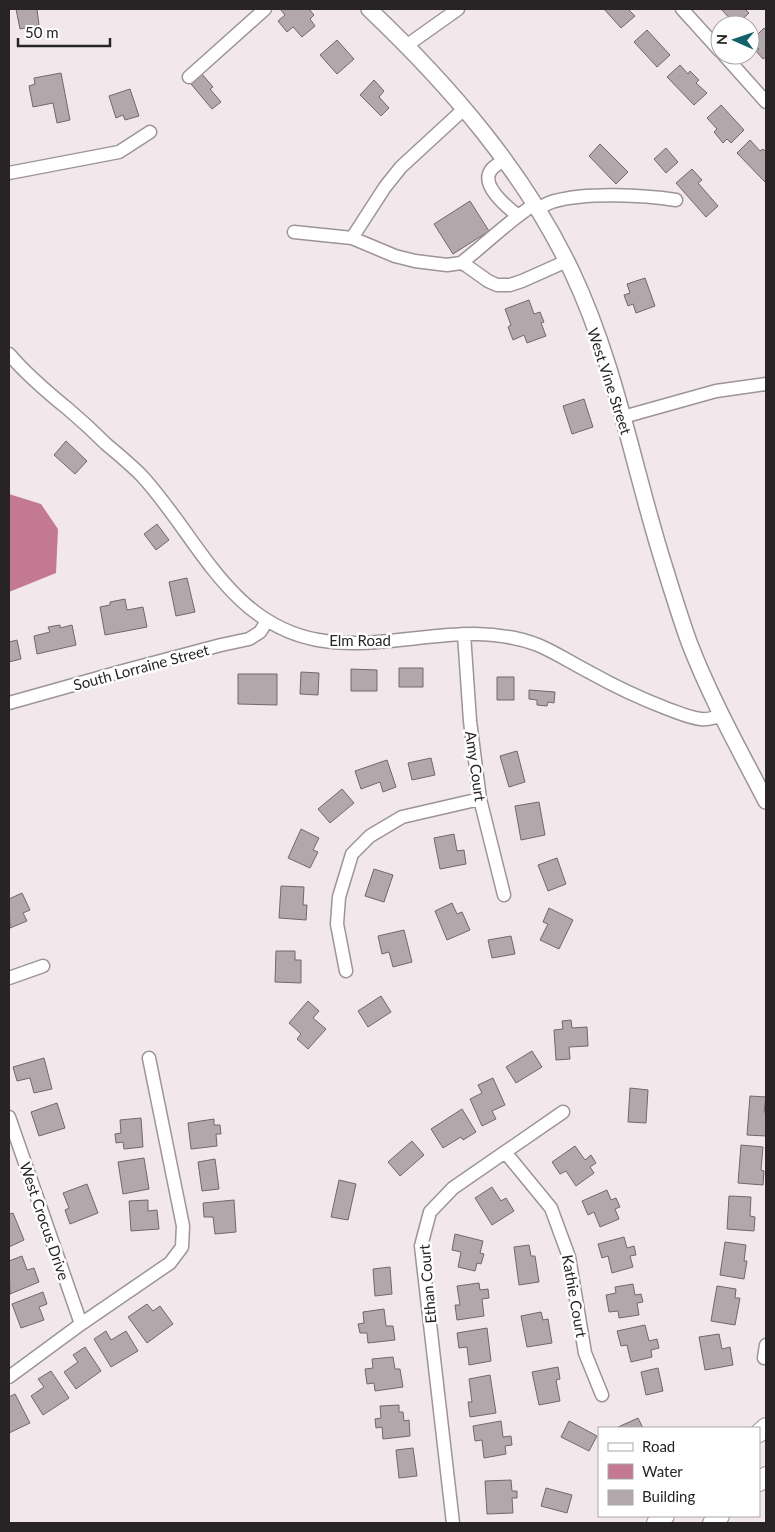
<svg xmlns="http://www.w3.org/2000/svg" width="775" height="1532" font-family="Lato,sans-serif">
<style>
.water{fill:#c47992}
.building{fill:#b2a8ab;stroke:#71686a}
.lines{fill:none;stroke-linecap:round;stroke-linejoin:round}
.minor-casing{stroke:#9d9496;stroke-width:15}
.major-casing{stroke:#9d9496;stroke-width:18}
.highway-casing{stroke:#9d9496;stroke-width:20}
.minor{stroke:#fff;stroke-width:12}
.major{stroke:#fff;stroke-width:15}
.highway{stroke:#fff;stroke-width:18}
.labels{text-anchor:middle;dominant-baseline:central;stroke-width:5;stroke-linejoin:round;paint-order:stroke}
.street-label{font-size:15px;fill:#282425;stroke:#fff}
</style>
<rect width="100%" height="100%" fill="#f2e8eb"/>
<path class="water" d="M9,494L41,504L58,529L56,573L9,592Z"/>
<path class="building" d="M16,9H37L39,25L20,29Z
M280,9H309L314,15L310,19L315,26L302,37L293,27L287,32L278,21L285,15Z
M604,9H628L635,16L621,28Z
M721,9H745L749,13L736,25Z
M764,28L766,31V57L763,59L756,51L759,49L751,41Z
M647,30L670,55L657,67L634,42Z
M337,40L354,59L337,74L320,55Z
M680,65L688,74L690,71L699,80L696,83L707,93L694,105L667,77Z
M61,73L70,120L57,123L53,103L33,107L29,86L35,84L34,78Z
M202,74L213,87L210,89L221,102L212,109L191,84Z
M374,80L384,91L379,97L389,108L381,116L360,95Z
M130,89L139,116L125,120L123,115L116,118L109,96Z
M721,105L744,130L731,143L727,139L723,143L714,132L717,129L707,118Z
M750,140L760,151L763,149L766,152V180L765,182L737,153Z
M600,144L628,172L616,184L589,156Z
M666,148L678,162L666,173L654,159Z
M692,169L702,180L698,183L718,206L706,217L676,183Z
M470,201L489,231L453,254L434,224Z
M645,278L655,306L636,313L633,304L628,306L624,295L630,293L627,284Z
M529,300L534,314L540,312L544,322L541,323L546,336L527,343L524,335L513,340L508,327L511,325L505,309Z
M584,399L593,427L572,434L563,406Z
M66,441L87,461L75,474L54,455Z
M157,524L169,540L156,550L144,534Z
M187,578L195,612L176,616L169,582Z
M125,599L127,610L143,607L147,627L105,635L100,607L110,605V602Z
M60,625V628L72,625L76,645L37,654L34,636L50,632L48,627Z
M17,640L21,659L9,662V642Z
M399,668H423V687H399Z
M351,669L377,670V691H351Z
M301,672L319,673L318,695L300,694Z
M238,674H277V705L238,704Z
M497,677H514V700H497Z
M529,690L555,692L554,703L548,702L547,706L537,705V700L529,699Z
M517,751L525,782L509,787L500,756Z
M431,758L435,775L412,780L408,763Z
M387,760L396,787L383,792L380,782L361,789L355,771Z
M342,789L354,803L330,823L318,809Z
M539,802L545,835L521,840L515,806Z
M301,829L319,838L313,850L318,852L310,868L288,858Z
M454,834L457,851L464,850L466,864L440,869L434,838Z
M557,858L566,884L548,891L538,865Z
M374,869L393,875L384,902L365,896Z
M281,886L304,887L303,905H307L306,920L279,918Z
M22,893L30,910L23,913L27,921L10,928L9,899Z
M452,903L457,914L462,912L470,930L447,940L435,911Z
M549,908L573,920L559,949L540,940L548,924L543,922Z
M404,930L412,962L393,967L389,952L382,954L378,936Z
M511,936L515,954L492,958L488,940Z
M276,951H295V960H301V983L275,982Z
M381,996L391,1012L368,1027L358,1011Z
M308,1001L319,1011L313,1018L326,1029L308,1049L297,1039L301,1034L289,1023Z
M571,1020L572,1028L587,1027L588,1046L569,1047L570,1059L556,1060L554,1030L563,1029L562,1021Z
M532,1051L542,1067L516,1083L506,1067Z
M44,1058L52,1089L34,1093L30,1078L17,1081L13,1067Z
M493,1078L505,1105L492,1111L496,1119L482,1126L470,1099L482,1093L478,1085Z
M630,1088L648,1090L646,1123L628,1122Z
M750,1096L766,1097L764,1112H766V1136L747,1135Z
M57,1103L65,1128L39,1136L31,1112Z
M462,1109L476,1132L463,1140L461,1137L443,1148L431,1129Z
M141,1118L143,1147L124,1149L123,1142L116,1143L115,1134L121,1133L120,1120Z
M214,1119V1125H220L221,1134H216L217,1146L191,1149L188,1123Z
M412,1141L424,1155L400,1176L388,1162Z
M741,1145L763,1147L761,1170L764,1171L763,1185L738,1183Z
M575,1146L585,1160L591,1155L596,1163L590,1167L594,1173L576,1186L566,1171L560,1174L552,1162Z
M144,1158L149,1189L123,1194L118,1162Z
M215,1159L219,1189L202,1191L198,1162Z
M339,1180L356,1184L348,1220L331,1217Z
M87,1184L98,1213L70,1224L65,1210L69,1208L63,1193Z
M492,1187L501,1201L506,1198L514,1211L492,1225L475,1198Z
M607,1190L611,1200L616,1198L620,1207L615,1209L619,1219L600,1227L594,1212L588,1215L582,1201Z
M729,1196L751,1197L750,1216L755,1217L754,1231L727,1229Z
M148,1200V1211L157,1210L159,1229L131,1231L129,1201Z
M234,1200L236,1232L215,1234L213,1217H204L203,1203Z
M13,1213L24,1240L9,1247V1214Z
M455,1234L483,1241L480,1253L484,1254L481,1264L477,1263L475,1271L458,1267L461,1252L452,1250Z
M624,1237L627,1248L634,1246L636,1255L630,1256L633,1267L612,1273L608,1256L602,1258L598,1244Z
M725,1242L746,1245L744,1261H747L744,1279L720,1275Z
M529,1245L531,1256H535L539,1282L519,1285L514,1247Z
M22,1256L27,1270L34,1268L39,1282L10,1294L9,1261Z
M390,1267L392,1294L375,1296L373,1269Z
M479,1283L480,1290L488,1289L489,1298L482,1299L484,1316L457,1320L455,1305H460L457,1286Z
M633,1284L635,1295L641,1294L643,1302L637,1303L639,1315L619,1318L618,1311L609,1312L606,1295L616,1293L615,1287Z
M717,1286L736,1289L735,1298H740L735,1325L711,1321Z
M43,1292L47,1304L39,1307L44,1320L21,1328L12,1304Z
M147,1304L153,1311L160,1306L173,1324L147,1343L128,1317Z
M384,1309L386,1326H393L395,1340L368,1343L367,1333H360L358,1324L364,1323L363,1312Z
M541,1312L543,1320L548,1319L552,1343L527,1347L521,1316Z
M645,1325L649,1341L657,1339L659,1348L651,1350L652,1357L631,1362L627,1345L621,1346L617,1331Z
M487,1328L491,1361L469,1365L467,1347L459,1348L457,1333Z
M106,1331L111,1340L126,1331L138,1351L111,1367L94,1339Z
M719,1334L722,1349L730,1347L733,1365L705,1370L699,1337Z
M85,1347L101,1371L76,1389L64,1372L78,1362L73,1355Z
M393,1357L395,1369H400L403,1387L375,1391L374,1383L367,1384L365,1369L373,1368L372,1359Z
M558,1367L560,1379L556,1380L560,1401L539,1405L532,1372Z
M658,1368L663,1391L646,1395L641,1372Z
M51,1371L69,1398L43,1415L31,1396L44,1387L38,1379Z
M490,1375L496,1413L470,1417L468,1402H472L469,1379Z
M15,1394L30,1423L9,1433V1397Z
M399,1405V1412H403L404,1421L409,1420L410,1436L383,1439L382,1427L376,1428L375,1419L381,1418L380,1406Z
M638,1418L643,1428H616Z
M501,1421L503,1437L511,1436L512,1445L505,1446L506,1454L484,1458L482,1440L475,1441L473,1426Z
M569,1421L597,1436L589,1451L561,1437Z
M413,1448L417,1476L399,1478L396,1450Z
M511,1480L512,1491H517V1498H512L513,1513L487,1514L485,1481Z
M546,1488L572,1495L567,1513L541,1506Z"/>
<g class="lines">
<defs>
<path id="minor" d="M682,9L720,51
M406,46L458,9
M724,55L766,102
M189,77L265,9
M504,160C500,163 494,166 491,170C480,185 507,207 517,215
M9,173L119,152L150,132
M538,209C543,206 549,202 555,201C587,192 644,195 676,200
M294,232L352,238L395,256L415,261L447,265L461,263L467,266L488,281L497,285H510L522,281L567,261
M352,238L385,187L401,167L464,109
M461,263C486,244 508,221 535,204
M9,354C27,375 47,392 68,409C81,420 94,432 106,444C118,454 130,464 141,475C197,535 228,624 318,640C392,653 464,617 538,645C557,653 573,664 591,673C616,687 642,699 668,709C679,713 690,718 701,719C708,720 715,717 722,716
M623,417L716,391L766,384
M464,634L470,721L480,799L504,895
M9,703L123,671L221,645L249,639L260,632L267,621
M346,971L337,924L339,897L352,854L370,836L402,817L480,799
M9,978L43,966
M9,1117L81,1324
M505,1152L551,1208L569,1257L585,1353L602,1395
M764,1358L766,1345
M9,1377L81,1324L170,1263L182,1247L183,1226L149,1058
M453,1523L421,1246L430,1212L453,1188L563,1112"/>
<path id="major" d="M369,9C449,85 524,171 572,272C616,365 633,467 664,565C672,591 680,617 689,642C710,697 739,749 766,801"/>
<path id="highway" d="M759,1433L766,1427
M759,1482L766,1476
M656,1523L665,1516
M712,1523L720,1516"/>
</defs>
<use href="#minor" class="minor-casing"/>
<use href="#major" class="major-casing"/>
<use href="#highway" class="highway-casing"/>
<use href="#minor" class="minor"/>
<use href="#major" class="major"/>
<use href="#highway" class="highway"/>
</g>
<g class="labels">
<g class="street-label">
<text transform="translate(610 381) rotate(72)">West Vine Street</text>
<text x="360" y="640">Elm Road</text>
<text transform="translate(141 667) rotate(-15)">South Lorraine Street</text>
<text transform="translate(476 766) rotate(82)">Amy Court</text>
<text transform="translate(45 1221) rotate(71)">West Crocus Drive</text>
<text transform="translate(427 1284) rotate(-95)">Ethan Court</text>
<text transform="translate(575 1296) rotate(80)">Kathie Court</text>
</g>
</g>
<rect width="775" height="1532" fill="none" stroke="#282425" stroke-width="20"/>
<rect x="598" y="1427" width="162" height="90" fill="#ffffff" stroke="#a9a7a8"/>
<rect x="608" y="1443" width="25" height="8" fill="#ffffff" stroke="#a9a7a8"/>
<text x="642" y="1452" font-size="15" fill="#282425">Road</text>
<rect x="608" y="1464" width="25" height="15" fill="#c47992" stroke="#a9a7a8"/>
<text x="642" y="1477" font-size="15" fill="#282425">Water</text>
<rect x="608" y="1490" width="25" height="15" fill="#b2a8ab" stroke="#a9a7a8"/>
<text x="642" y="1502" font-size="15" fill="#282425">Building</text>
<g transform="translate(735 40) rotate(272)"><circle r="24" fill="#ffffff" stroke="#a9a7a8"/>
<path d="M0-4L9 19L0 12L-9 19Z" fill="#13616b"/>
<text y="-8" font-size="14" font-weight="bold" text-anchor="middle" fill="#282425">N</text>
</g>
<path d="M18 38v8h92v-8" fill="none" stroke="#282425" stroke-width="2.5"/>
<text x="25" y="38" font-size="15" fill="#282425" stroke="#ffffff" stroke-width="4" paint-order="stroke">50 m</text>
</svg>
